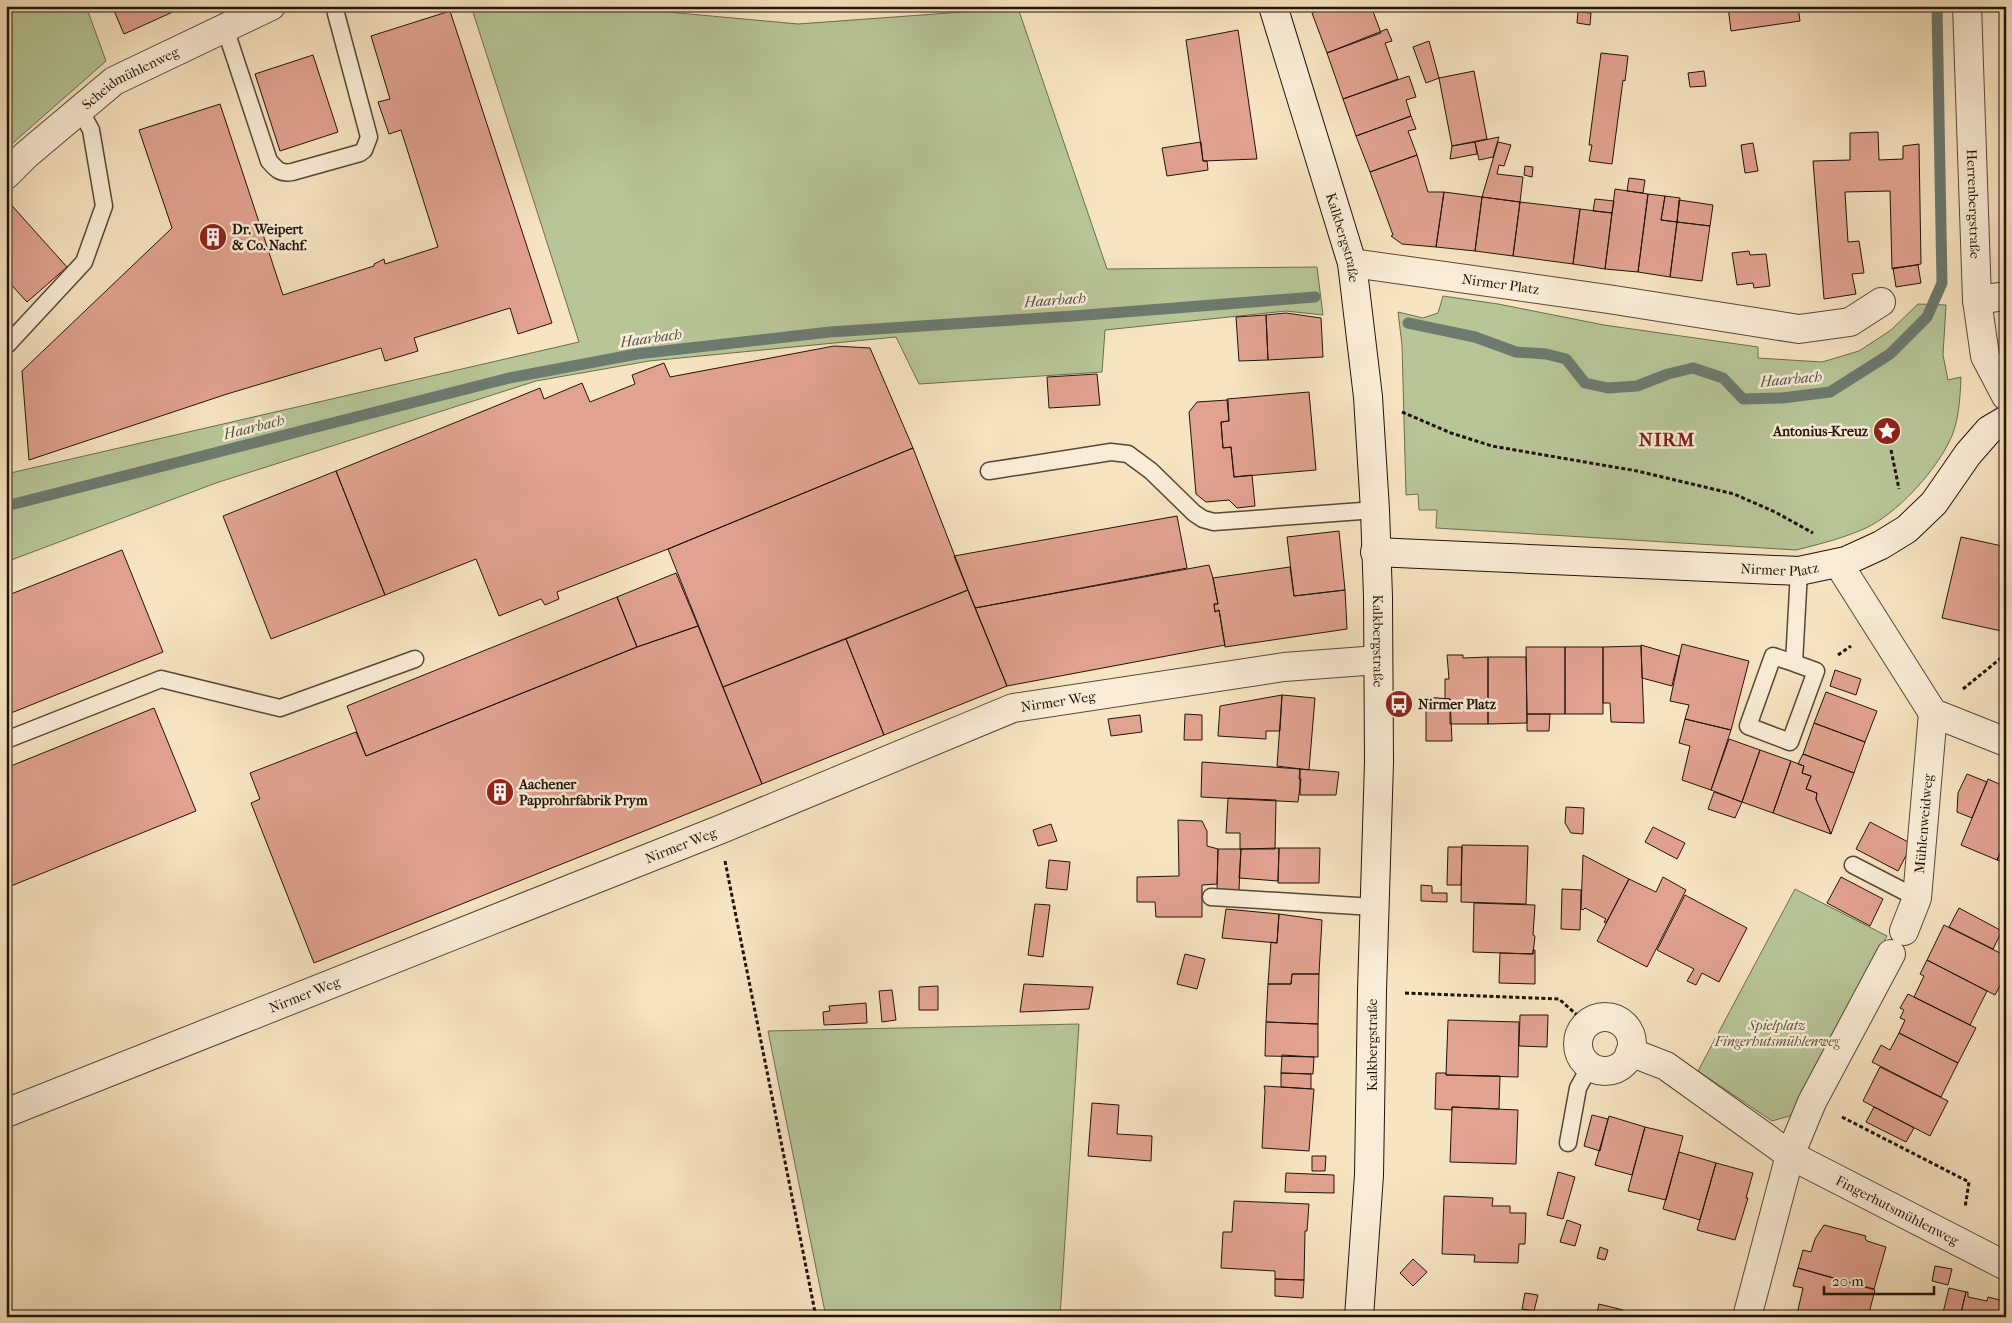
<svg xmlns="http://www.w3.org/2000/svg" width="2012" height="1323" font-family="'IM FELL French Canon',serif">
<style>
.green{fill:#b7c597;stroke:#6c6c50}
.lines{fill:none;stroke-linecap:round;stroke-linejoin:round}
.stream{stroke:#6c7a6f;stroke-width:11}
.building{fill:#e1a290;stroke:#221309}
.lane-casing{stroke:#574737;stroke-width:19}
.street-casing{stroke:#574737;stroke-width:30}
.secondary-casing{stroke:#221309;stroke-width:30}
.path{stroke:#221309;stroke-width:3;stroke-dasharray:4 2.5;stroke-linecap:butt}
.lane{stroke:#faedd7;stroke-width:16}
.street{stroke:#faedd7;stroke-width:28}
.secondary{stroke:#faedd7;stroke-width:28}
.labels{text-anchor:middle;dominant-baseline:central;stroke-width:5;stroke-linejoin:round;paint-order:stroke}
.street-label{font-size:14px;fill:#221309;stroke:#faedd7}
.poi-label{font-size:14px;font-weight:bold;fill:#221309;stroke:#faedd7;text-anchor:start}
.park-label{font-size:14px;font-style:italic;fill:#56513b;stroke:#faedd7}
.water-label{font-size:15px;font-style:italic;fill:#4d4f44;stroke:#faedd7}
.district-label{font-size:19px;font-weight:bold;letter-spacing:1px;fill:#7a1f14;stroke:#faedd7}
</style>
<rect width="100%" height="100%" fill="#f7e4c1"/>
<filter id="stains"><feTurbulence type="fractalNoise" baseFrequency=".004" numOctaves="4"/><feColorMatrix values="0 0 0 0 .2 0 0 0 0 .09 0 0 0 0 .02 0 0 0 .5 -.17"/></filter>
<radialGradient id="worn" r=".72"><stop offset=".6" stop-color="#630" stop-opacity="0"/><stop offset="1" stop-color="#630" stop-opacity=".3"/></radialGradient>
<path class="green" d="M6,6H86L106,61L6,149Z
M471,6H602L798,24L1018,8L1107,269L1317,267L1323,315L1286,311L1105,330L1102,372L919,384L896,337L649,361L536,381L216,483L6,562V474L579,342Z
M1443,296L1498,304L1604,325L1758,347V358L1822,362L1859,351L1891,330L1918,304L1946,305L1943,355L1948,380L1961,377C1960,399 1959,425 1948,444C1932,475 1897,513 1866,528C1844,538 1820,544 1796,550L1436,528L1437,510H1419L1418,494L1406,495L1402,345L1398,312L1423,318L1438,313Z
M1795,889L1887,936L1793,1115L1772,1121L1698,1071Z
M1079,1024L1060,1317H826L768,1031Z"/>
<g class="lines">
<path class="stream" d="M1408,323L1475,337L1516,352L1546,354L1566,359L1585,383L1608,388L1637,386L1668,374L1693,368L1723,378L1743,399L1782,398L1830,392L1890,354L1927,317L1942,283L1937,6
M6,506L509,378L637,354L830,332L1073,316L1315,297"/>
</g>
<path class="building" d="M112,6H186L124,34Z
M1330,6H1371L1381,33L1327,53L1312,13Z
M1728,6H1798L1800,21L1731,31Z
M2001,9H2006V64H2002Z
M450,11L552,323L518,334L510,308L414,338L418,351L385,361L381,348L227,394L29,460L22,371L172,228L139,130L220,104L283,295L374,266V264L384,259L385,264L438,247L401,130L389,134L378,102L390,99L371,36Z
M1578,12L1591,13L1590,25L1577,23Z
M1387,29L1392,41L1385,43L1398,79L1343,99L1327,53Z
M1238,30L1257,159L1203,161L1186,40Z
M1429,41L1439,78L1426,83L1413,47Z
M1601,53L1628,56L1625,81L1623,80L1612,164L1589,161L1592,145H1589Z
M313,55L338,132L280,151L255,74Z
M2002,64H2006V113H2003Z
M1474,71L1487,139L1452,146L1439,78Z
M1704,71L1706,86L1690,87L1688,73Z
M1409,76L1416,97L1406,100L1411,116L1356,136L1343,99Z
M1411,116L1416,129L1408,131L1417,155L1370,172L1356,136Z
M1878,132L1879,160L1903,159V146L1919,144L1921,264L1892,269L1890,191L1845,192L1848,242L1859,241L1864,273L1852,274L1856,294L1824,299L1813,161L1850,160V133Z
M1499,137L1493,157L1479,160L1475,142Z
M1201,142L1203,161H1207L1208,170L1167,176L1162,148Z
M1475,142L1477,154L1450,159L1452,146Z
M1498,142L1511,145L1504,166L1499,165L1497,174L1523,177L1520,202L1482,197Z
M1753,143L1758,171L1745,173L1741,145Z
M1417,155L1428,192H1444L1436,247L1402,244L1391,236L1393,235L1370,172Z
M1525,166L1533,167L1532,177L1524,175Z
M1629,178L1645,180L1643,193L1627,191Z
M1615,189L1648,194L1638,272L1605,269Z
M1444,192L1482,197L1475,251L1436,247Z
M1648,194L1665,196L1661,220L1677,222L1670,277L1638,272Z
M1665,196L1680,198L1677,222L1661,220Z
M1482,197L1520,202L1513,256L1475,251Z
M6,199L67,267L27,302L6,279Z
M1595,199L1614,201L1612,213L1593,211Z
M1679,200L1713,205L1710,226L1677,222Z
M1520,202L1580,209L1573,264L1513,256Z
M1580,209L1612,213L1605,269L1573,264Z
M1677,222L1710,226L1702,281L1670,277Z
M1749,251L1750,255L1766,254L1770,286L1754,288L1753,283L1737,285L1732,253Z
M1918,265L1921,283L1896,287L1893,268Z
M1286,313L1321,318L1323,357L1268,360L1266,315Z
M1266,315L1268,360L1239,361L1236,317Z
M834,346L870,348L913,448L668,549L557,592L559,599L545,605L541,599L499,616L476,559L385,595L336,471L540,388L544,399L582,383L590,402L635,384L632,375L664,363L670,377Z
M1097,374L1100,405L1049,408L1047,377Z
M1309,392L1316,470L1234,477L1231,447L1223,448L1221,422L1229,421L1227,399Z
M1228,400L1229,421L1221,422L1223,448L1231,447L1234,477L1252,475L1255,506L1237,508L1229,500L1206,502L1196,494L1189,412L1197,402Z
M913,448L968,590L723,687L668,549Z
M336,471L385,595L271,639L223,516Z
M1177,516L1187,568L975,608L954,556Z
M1339,531L1345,590L1294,596L1287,537Z
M2005,533L2006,632L1942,618L1961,537L2002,546Z
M122,550L163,652L6,715V596Z
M1209,565L1213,578L1218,604H1214L1215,612L1219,610L1225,645L1007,686L975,608Z
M1290,567L1294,596L1345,590L1347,629L1225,647L1219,610L1215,612L1214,604H1218L1213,578Z
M676,573L698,626L637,647L617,597Z
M968,590L1007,686L884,735L846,639Z
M617,597L637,647L366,756L347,706Z
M698,626L762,784L314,963L251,803L260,799L250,773L356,732L366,756L637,647Z
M846,639L884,735L762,784L723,687Z
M1682,644L1749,661L1731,730L1685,719L1689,705L1670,701Z
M1641,645L1679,656L1672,686L1642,678Z
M1641,646L1644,723L1611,722L1610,703H1603V647Z
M1526,647H1565V714H1527Z
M1565,647H1603V714H1565Z
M1447,655H1463V658L1488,657V724H1450V699H1445V679H1449Z
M1488,657H1526L1527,723L1488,724Z
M1835,670L1861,679L1856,695L1830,686Z
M1826,692L1877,711L1865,742L1814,723Z
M1282,695L1280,731H1266V739L1218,736L1220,706Z
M1282,695L1315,698L1309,770L1277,766Z
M1426,697L1450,699L1452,741H1426Z
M154,708L196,811L6,888V768Z
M1185,714L1202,715V740H1184Z
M1527,714H1550L1549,731H1527Z
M1140,715L1142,732L1111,736L1108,719Z
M1685,719L1731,730L1711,790L1682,780L1690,746L1679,743Z
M1814,723L1865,742L1854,773L1803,754Z
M1729,739L1760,750L1742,802L1711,790Z
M1760,750L1791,761L1773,813L1742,802Z
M1803,754L1854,773L1831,834L1816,799L1817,793L1806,789L1811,776L1802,773L1804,766L1798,764Z
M1791,761L1804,766L1802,773L1811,776L1806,789L1817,793L1816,799L1831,834L1773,813Z
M1202,762L1300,769L1299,779H1301L1298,802L1201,797Z
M1300,769L1339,772L1336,795H1300Z
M1967,774L1987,782L1972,818L1957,812L1958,793Z
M1988,779L2006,787V839L1997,860L1961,845Z
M1714,792L1742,802L1735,818L1708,809Z
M1228,798L1276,800L1275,849H1240V833H1226Z
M1566,807L1584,808L1583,834L1571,833L1565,823Z
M1178,820L1202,821L1207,831V846L1218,849L1217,884L1202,885V917H1156L1155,902H1137V877L1179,876Z
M1870,822L1912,844L1898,871L1856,849Z
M1051,824L1057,841L1038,846L1033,830Z
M1653,827L1685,843L1677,859L1645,842Z
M2006,839V863L1997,860Z
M1462,845L1528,846L1526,904L1461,902Z
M1448,847H1462L1461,885H1447Z
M1279,848H1320L1319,883H1278Z
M1279,848L1278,881L1239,878L1241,849Z
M1218,849H1241L1239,890H1217Z
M1583,855L1629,879L1606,923L1604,922L1606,919L1585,908L1583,910L1581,909Z
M1049,860L1070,862L1067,890L1046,888Z
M1663,877L1686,890L1647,967L1597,941L1629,879L1656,892Z
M1841,877L1883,899L1870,926L1827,903Z
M1421,885L1432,886V893H1447V902L1421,901Z
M1562,889L1581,890L1580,930L1561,929Z
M1685,895L1747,928L1719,982L1702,973L1696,985L1687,981L1694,969L1657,950Z
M1474,903L1535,905L1533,935L1535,936L1533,954L1473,952Z
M1035,904L1050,905L1043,957L1028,955Z
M1959,908L2002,931L1993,949L1949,927Z
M1226,909L1279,914L1277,943L1222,938Z
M1279,914L1322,920L1319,974H1292L1291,984H1268L1271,942L1277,943Z
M1944,925L2006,956V974L1995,995L1927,960Z
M1533,950H1535V984L1499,983L1500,953L1533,954Z
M1185,954L1205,959L1197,989L1177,984Z
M1927,960L1987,991L1970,1025L1914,997L1924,976L1920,974Z
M1292,974H1319L1318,1024L1266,1022L1268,984H1291Z
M1024,984L1093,987L1089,1009L1020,1012Z
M938,986V1010H919V987Z
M892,990L896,1020L882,1022L879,991Z
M1908,994L1976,1028L1958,1063L1899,1033L1905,1020L1900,1018L1904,1010L1900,1008Z
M866,1003L867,1023L824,1025L823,1012L830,1011L829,1006Z
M1520,1015H1548L1547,1047L1519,1046Z
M1448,1020L1519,1022L1518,1077L1446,1075Z
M1266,1022L1318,1024V1057L1265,1056Z
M1899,1033L1958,1063L1941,1097L1872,1062L1881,1045L1890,1050Z
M1282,1055L1314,1057L1313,1074L1281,1073Z
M1880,1067L1948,1101L1930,1136L1863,1101Z
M1281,1073L1311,1074V1089L1281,1087Z
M1436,1073H1446V1075L1500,1076L1499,1109L1452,1107V1110L1435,1109Z
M1264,1086L1314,1089L1309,1151L1262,1148L1265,1090Z
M1092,1103L1119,1105L1117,1134L1152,1136L1151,1161L1088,1156Z
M1452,1107L1518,1110L1516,1164L1450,1162Z
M1874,1107L1914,1128L1906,1142L1866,1122Z
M1592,1115L1608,1119L1600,1151L1584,1146Z
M1609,1116L1645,1127L1632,1175L1595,1165Z
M1645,1127L1683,1136L1666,1200L1628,1191Z
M1679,1152L1716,1163L1700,1220L1663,1209Z
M1312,1156H1326L1325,1171H1312Z
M1716,1163L1753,1173L1746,1198H1748L1735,1240L1697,1230Z
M1558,1172L1575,1177L1563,1219L1547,1215Z
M1286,1173L1334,1175V1193L1285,1192Z
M1444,1196L1493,1198L1492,1206H1510V1213H1526L1525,1244H1519L1518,1263L1474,1262L1475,1255L1442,1254Z
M1234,1201L1309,1204L1307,1231H1305L1304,1280L1275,1279V1271L1221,1268L1223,1232H1232Z
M1567,1220L1581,1225L1575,1246L1560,1242Z
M1824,1225L1866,1236L1865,1238L1867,1241L1886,1247L1874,1289L1798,1268L1803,1250L1811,1252L1815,1239Z
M1600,1247L1608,1250L1605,1260L1597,1258Z
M1413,1259L1427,1272L1413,1286L1400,1273Z
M1935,1266L1952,1269L1948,1285L1932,1281Z
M1798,1268L1875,1290L1868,1317H1808L1797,1314L1803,1288L1793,1286Z
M1275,1279L1304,1280L1303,1298L1275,1296Z
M1949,1288L1966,1292L1960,1317H1942Z
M1966,1292H1968V1297L1987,1301L1988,1297L2000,1300L2003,1305L2006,1306V1317H1960Z
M1525,1293L1538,1295L1534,1311L1522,1309Z
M1599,1304L1623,1310L1621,1317H1596Z
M1555,1311L1578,1317H1554Z"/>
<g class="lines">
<defs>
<path id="lane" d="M225,28L269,161C276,169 280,174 292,172L360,153L364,150L369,137L334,6
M7,345L84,262L104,206L91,130L80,110
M989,471L1111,452L1128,454L1151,471L1194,513L1203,519L1214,522L1375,510
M1794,663L1816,671L1790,742L1748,726L1773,656L1794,663L1799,571
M6,740L161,679L280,708L415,659
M1853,865L1917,898
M1211,897L1374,907
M1568,1143L1578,1088L1590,1066"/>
<g id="street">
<path id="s1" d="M1967,6L1977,300L1985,356L2006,396"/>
<path id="s2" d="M6,175L26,155L114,81L271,6"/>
<path id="s3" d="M1352,263L1608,299L1799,329L1850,322L1881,302"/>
<path d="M1977,300L2006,296"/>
<path d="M1838,563L1933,713L2006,742"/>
<path id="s4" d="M1904,931L1917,898L1933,713"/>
<circle cx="1605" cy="1044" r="27"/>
<path id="s5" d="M1630,1052L1666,1066L1790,1155L2006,1266"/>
<path id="s6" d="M6,1113L719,830L1013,708L1284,667L1378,660"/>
<path d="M1747,1317L1790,1155L1812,1102L1891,954"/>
</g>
<g id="secondary">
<path id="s7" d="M1273,6L1352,263L1368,397L1375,510L1378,597L1379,762L1372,991L1369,1175L1359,1317"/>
<path id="s8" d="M1375,552L1799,571L1846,561L1881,545L1907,529L1934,503L1968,454L1989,430L2006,420"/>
</g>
</defs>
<use href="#lane" class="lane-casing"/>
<use href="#street" class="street-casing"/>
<use href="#secondary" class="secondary-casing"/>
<path class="path" d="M1402,412L1451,433L1492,446L1637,471L1734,494L1775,512L1813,533
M1891,450L1899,489
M1838,655L1851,646
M1963,689L2006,654
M725,861L816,1317
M1405,993L1559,999L1587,1024
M1842,1117L1969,1182L1965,1208"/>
<use href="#lane" class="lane"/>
<use href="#street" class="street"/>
<use href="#secondary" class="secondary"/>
</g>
<defs>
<symbol id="building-disc" viewBox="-11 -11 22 22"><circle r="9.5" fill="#8f2418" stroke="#faedd7"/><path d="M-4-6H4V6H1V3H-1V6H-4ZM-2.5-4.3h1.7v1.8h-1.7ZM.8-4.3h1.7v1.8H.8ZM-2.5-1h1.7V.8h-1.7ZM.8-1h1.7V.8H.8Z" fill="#fff"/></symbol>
<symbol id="sight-disc" viewBox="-11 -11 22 22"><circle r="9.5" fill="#8f2418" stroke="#faedd7"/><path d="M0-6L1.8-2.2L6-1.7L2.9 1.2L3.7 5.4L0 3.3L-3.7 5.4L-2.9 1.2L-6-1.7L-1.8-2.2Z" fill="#fff"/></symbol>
<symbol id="bus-disc" viewBox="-11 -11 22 22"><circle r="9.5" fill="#8f2418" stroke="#faedd7"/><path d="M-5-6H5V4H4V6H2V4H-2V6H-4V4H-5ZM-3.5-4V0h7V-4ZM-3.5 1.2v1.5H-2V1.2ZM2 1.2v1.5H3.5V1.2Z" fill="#fff"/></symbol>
</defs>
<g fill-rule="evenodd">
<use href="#building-disc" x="197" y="221" width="32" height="32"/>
<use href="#sight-disc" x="1871" y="415" width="32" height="32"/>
<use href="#bus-disc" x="1383" y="688" width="32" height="32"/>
<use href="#building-disc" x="484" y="776" width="32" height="32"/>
</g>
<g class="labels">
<g class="street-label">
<text stroke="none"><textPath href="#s2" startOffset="159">Scheidmühlenweg</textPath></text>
<text stroke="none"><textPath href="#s1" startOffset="198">Herrenbergstraße</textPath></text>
<text stroke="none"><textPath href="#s7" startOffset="242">Kalkbergstraße</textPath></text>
<text stroke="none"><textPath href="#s3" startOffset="150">Nirmer Platz</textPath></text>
<text stroke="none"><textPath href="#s8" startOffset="405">Nirmer Platz</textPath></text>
<text stroke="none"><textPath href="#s7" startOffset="648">Kalkbergstraße</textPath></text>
<text stroke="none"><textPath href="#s6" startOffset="1131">Nirmer Weg</textPath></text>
<text stroke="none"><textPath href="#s4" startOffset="110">Mühlenweidweg</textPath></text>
<text stroke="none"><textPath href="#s6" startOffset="726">Nirmer Weg</textPath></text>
<text stroke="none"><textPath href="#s6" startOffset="321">Nirmer Weg</textPath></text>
<text transform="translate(1372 1045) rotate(-90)">Kalkbergstraße</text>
<text stroke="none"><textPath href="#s5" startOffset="312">Fingerhutsmühlenweg</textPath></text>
</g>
<g class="poi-label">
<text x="232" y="229">Dr. Weipert<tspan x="232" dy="16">&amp; Co. Nachf.</tspan></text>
<text x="1868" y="431" text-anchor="end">Antonius-Kreuz</text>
<text x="1418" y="704">Nirmer Platz</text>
<text x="519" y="784">Aachener<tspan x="519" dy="16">Papprohrfabrik Prym</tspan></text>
</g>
<g class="park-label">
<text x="1777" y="1025">Spielplatz<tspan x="1777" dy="16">Fingerhutsmühlenweg</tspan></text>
</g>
<g class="water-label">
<text transform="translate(1055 300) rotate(-4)">Haarbach</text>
<text transform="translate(651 338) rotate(-8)">Haarbach</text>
<text transform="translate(1791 379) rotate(-5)">Haarbach</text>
<text transform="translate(254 427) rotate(-14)">Haarbach</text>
</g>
<g class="district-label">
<text x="1667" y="440">NIRM</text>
</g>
</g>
<rect width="2012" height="1323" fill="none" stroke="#f7e4c1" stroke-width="25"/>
<rect x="8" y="8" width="1997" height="1308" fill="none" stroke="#221309" stroke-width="2.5"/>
<rect x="12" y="12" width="1987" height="1298" fill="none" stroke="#221309"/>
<path d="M1824 1286v8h110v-8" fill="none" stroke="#221309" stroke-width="2.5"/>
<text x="1832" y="1286" font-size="15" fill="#221309" stroke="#faedd7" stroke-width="4" paint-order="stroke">20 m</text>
<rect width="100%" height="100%" filter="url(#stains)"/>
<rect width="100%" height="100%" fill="url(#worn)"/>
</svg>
